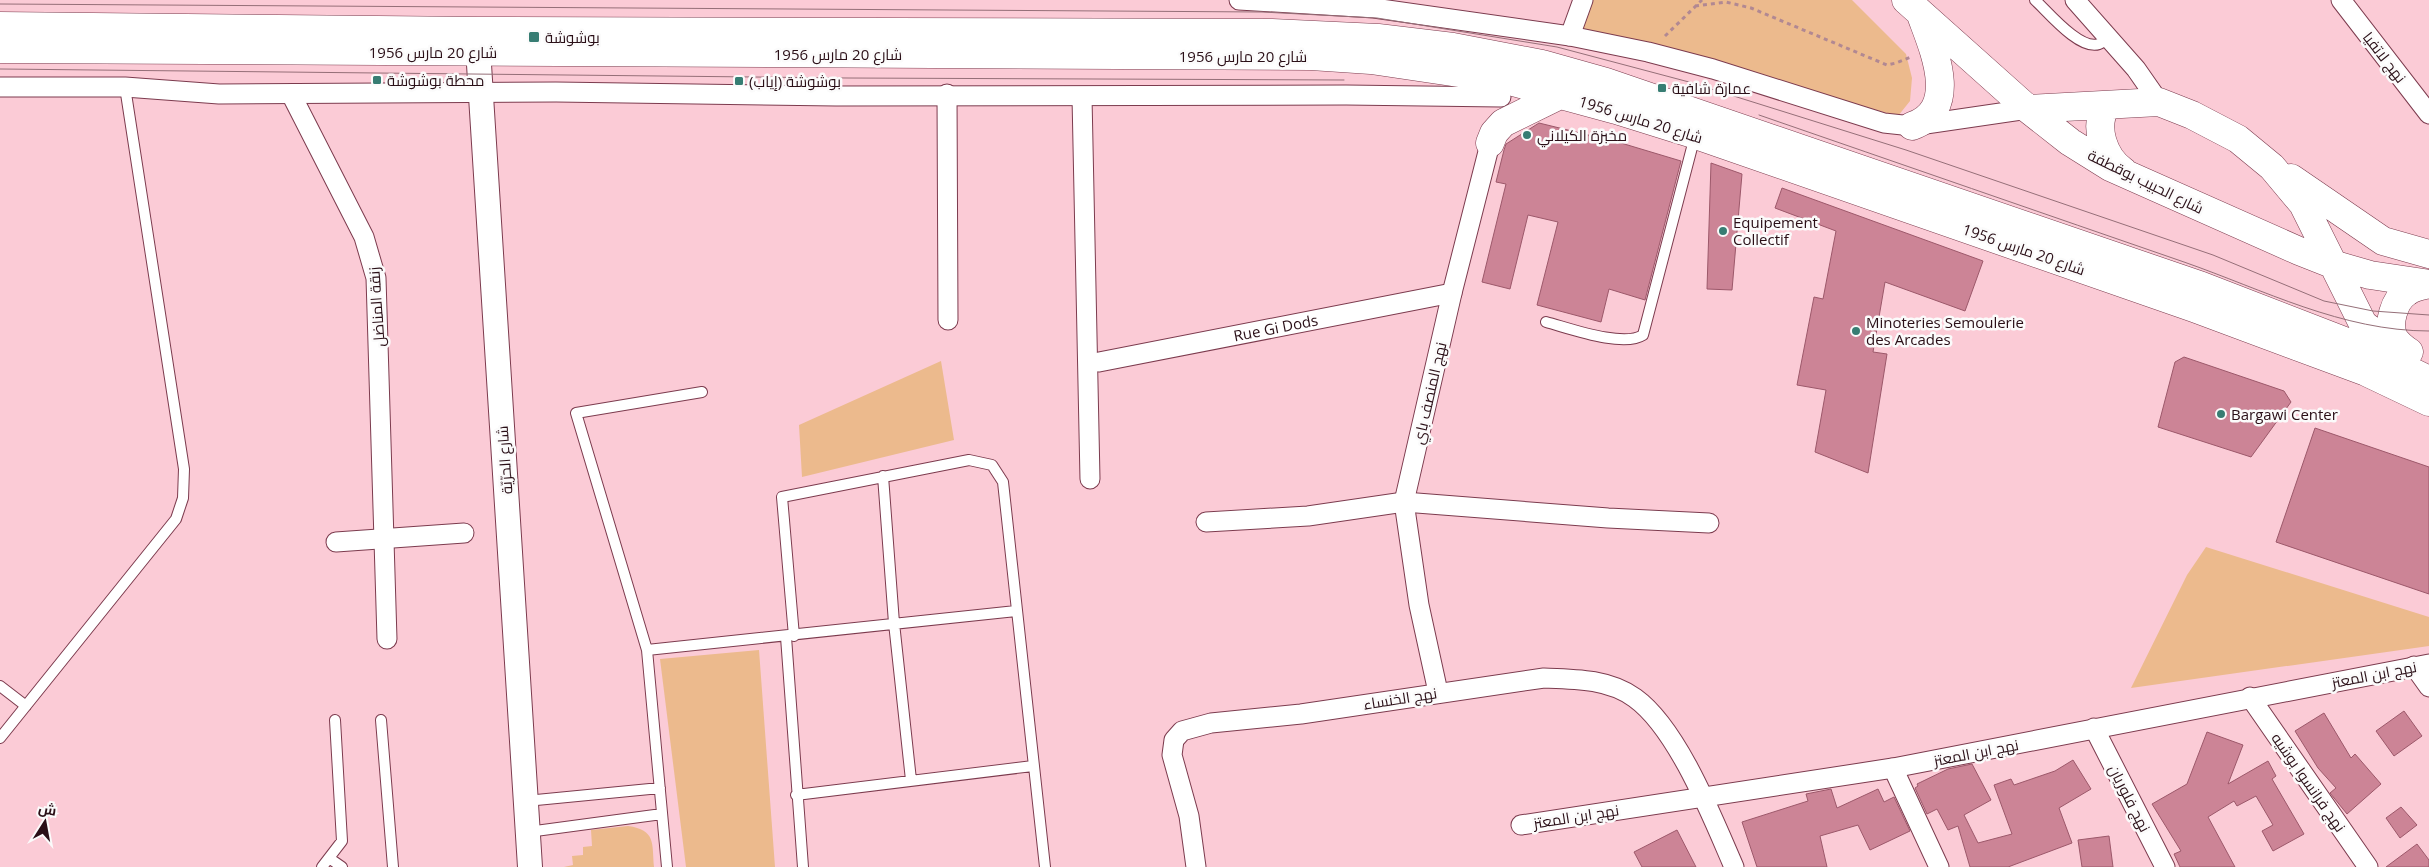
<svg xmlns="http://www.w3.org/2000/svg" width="2429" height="867" font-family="'Open Sans',Cairo,sans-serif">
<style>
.green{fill:#ecba8d}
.building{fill:#cc8496;stroke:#9c586a}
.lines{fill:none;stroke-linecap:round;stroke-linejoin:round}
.service-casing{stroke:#7c3b4e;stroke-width:12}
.minor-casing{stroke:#7c3b4e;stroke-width:21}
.tertiary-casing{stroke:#7c3b4e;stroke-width:26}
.secondary-casing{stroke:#7c3b4e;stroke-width:29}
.path{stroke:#b18892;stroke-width:3;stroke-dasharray:4 4;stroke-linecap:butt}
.service{stroke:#fff;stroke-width:10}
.minor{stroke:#fff;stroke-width:19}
.tertiary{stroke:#fff;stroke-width:24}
.secondary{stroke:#fff;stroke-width:28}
.tram{stroke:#956f78;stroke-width:1}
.poi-dot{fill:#377d73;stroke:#fbfbfb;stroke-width:2}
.labels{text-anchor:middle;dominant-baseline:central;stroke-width:5;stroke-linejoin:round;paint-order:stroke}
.poi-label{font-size:15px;fill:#2a0f17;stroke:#fbfbfb;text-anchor:start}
.street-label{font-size:15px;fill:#2a0f17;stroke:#fbfbfb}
</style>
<rect width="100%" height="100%" fill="#fbcbd6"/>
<path class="green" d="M1584,0H1852L1906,54L1912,78L1910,101L1898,116L1584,30L1575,20Z
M941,361L954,440L802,477L799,425Z
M2206,547L2429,617V646L2131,688L2187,575Z
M759,650L775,867H686L660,659Z
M628,826C656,830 652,843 654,867H564L573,865L572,856L583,855V847L592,846L591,830Z"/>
<path class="building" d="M1539,123L1621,143L1681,161L1645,300L1609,289L1601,322L1537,305L1558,222L1528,215L1510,289L1482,282L1506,184L1496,182L1504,150L1506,144Z
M1711,163L1742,174L1732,290L1707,289Z
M1782,188L1983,261L1965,311L1885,282L1873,352L1887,354L1868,473L1815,452L1826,390L1797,385L1814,297L1823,299L1836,231L1775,208Z
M2184,357L2284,391L2291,402L2251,457L2158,427L2175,362Z
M2315,428L2429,467V594L2276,542Z
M2404,711L2422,736L2394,756L2376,731Z
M2324,713L2351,758L2355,754L2381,784L2347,814L2330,793L2336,788L2318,768L2295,731Z
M2207,732L2243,745L2228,784L2268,761L2276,776L2272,779L2304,834L2273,851L2262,831L2273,825L2256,796L2237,806L2234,801L2208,817L2235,867H2180L2174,854L2181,851L2152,804L2187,784Z
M2073,760L2091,789L2059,808L2072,843L2008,867H1970L1958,826L1948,830L1937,809L1927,814L1915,788L1918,786L1917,784L1948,769L1972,764L1991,800L1964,815L1978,843L2012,834L1994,785L2011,779L2014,785L2055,771Z
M1831,789L1837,808L1878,789L1884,802L1894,797L1910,831L1870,850L1858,825L1820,836L1827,867H1757L1742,822L1808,801L1806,794Z
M2401,807L2417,825L2400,838L2386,818Z
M1677,830L1696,867H1642L1634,852Z
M2109,836L2113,867H2082L2078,840Z
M2417,844L2429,860V867H2386Z"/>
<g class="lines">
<defs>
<path id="service" d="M2035,0C2048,12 2080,51 2099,44C2102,43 2106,40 2109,38
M1546,322C1569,328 1623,348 1643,335L1695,136
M883,476L894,623L911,780
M794,636L782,497L969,460L992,465L1003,482L1045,867
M786,637L803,867
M647,650L1016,611
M0,686L26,706
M381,720L393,867
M0,738L176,519L183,498L184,469L125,87
M796,795L1033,766
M526,801L660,788
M528,832L662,814
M329,858L342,867
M322,867L342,841L335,720
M667,867L647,650L576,413L702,392"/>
<g id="minor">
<path d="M1239,0L1374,8L1570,36L1648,52L1713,69L1884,123L1912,126L2028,109"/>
<path d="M2075,0L2136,69L2159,102"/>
<path d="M2341,0L2429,114"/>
<path d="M1570,36L1583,0"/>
<path d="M0,87H125L219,94L556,92L836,96L1346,95L1501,97"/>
<path d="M291,94L364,237L376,278L387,639"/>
<path d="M947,94L948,320"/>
<path d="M1082,97L1090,479"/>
<path id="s1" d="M1099,362L1452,293"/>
<path d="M1206,522L1308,516L1404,502L1608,518L1709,523"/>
<path d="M336,542L464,533"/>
<path d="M2414,666L2429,687"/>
<path d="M1438,692L1419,605L1404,502L1452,293L1493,132"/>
<path d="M2250,697L2368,867"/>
<path d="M2094,728L2165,867"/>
<path d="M1893,768L1939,867"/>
<path d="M1521,825L1893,768L2429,664"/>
<path d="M1196,867L1189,816L1172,755L1174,740L1182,731L1211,723L1301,714L1544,678C1575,679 1609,679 1635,698C1678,729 1713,819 1734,867"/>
</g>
<path id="tertiary" d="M477,33L530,867"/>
<path id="secondary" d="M1906,0L2028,109L2070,142L2110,167L2299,251L2332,264L2370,275L2429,284
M0,26L477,31L1272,33L1378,38L1453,47L1542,64L1606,82L2202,286L2365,349L2429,380
M0,49L1311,56L1371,60L1506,80L1616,110L1696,135L2194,308L2366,372L2429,402
M2106,106C2093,127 2104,158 2123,171
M2028,109L2159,102L2192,115L2238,139L2272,167L2303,204L2363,324L2377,335L2404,350
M1912,126C1961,109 1933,48 1921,15
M1490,143L1494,133L1503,123L1560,95
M2291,178L2383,241L2429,254
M2409,352C2403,348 2398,344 2394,338C2387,324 2394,300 2407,292C2413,287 2421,286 2429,284"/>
</defs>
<use href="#service" class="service-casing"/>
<use href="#minor" class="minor-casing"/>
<use href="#tertiary" class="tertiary-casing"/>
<use href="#secondary" class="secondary-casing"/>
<path class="path" d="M1695,6L1726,2L1751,8L1887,65L1896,63L1911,57
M1665,36L1702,0"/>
<use href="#service" class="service"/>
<use href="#minor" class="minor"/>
<use href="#tertiary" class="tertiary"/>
<use href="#secondary" class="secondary"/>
<path class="tram" d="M0,4L1262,12L1377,18L1557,47L1689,82L1906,150L2213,255L2324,301L2373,311L2429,315
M0,69L848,78L1344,80
M1759,115C1901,164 2042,213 2184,262C2264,290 2342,331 2429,331"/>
</g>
<g class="poi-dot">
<rect x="528" y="31" width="12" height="12" rx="2.5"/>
<rect x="372" y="75" width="10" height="10" rx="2.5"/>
<rect x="734" y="76" width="10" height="10" rx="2.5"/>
<rect x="1657" y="83" width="10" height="10" rx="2.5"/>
<circle cx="1527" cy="135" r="5"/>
<circle cx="1723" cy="231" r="5"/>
<circle cx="1856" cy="331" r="5"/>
<circle cx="2221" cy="414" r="5"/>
</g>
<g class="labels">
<g class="poi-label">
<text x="545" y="37">بوشوشة</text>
<text x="387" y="80">محطة بوشوشة</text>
<text x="749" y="81">بوشوشة (إياب)</text>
<text x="1672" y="88">عمارة شافية</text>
<text x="1537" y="135">مخبزة الكيلاني</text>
<text x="1733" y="222">Equipement<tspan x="1733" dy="17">Collectif</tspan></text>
<text x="1866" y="322">Minoteries Semoulerie<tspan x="1866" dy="17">des Arcades</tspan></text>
<text x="2231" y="414">Bargawi Center</text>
</g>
<g class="street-label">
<text x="433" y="52">شارع 20 مارس 1956</text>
<text x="838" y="54">شارع 20 مارس 1956</text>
<text x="1243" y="56">شارع 20 مارس 1956</text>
<text transform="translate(2385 57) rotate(52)">نهج لاتفيا</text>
<text transform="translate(1641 119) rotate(17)">شارع 20 مارس 1956</text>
<text transform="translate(2146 181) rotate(26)">شارع الحبيب بوقطفة</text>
<text transform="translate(2024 249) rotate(19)">شارع 20 مارس 1956</text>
<text transform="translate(376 307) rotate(-94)">زنقة المناضل</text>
<text stroke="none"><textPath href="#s1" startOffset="180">Rue Gi Dods</textPath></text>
<text transform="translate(1429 393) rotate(-77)">نهج المنصف باي</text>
<text transform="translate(504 460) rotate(-94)">شارع الحرّيّة</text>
<text transform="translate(2374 674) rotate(-11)">نهج ابن المعتز</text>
<text transform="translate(1400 698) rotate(-9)">نهج الخنساء</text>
<text transform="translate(1976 752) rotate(-11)">نهج ابن المعتز</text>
<text transform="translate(2309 782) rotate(55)">نهج فرانسوا بوشيه</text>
<text transform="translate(2130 798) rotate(63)">نهج فلوريان</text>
<text transform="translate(1576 816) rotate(-9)">نهج ابن المعتز</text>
</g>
</g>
<g transform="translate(45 822) rotate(11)" stroke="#fbfbfb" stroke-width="4" paint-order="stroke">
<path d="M0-4L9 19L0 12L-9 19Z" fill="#2a0f17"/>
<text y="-8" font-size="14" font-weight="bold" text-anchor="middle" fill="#2a0f17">ش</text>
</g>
</svg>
